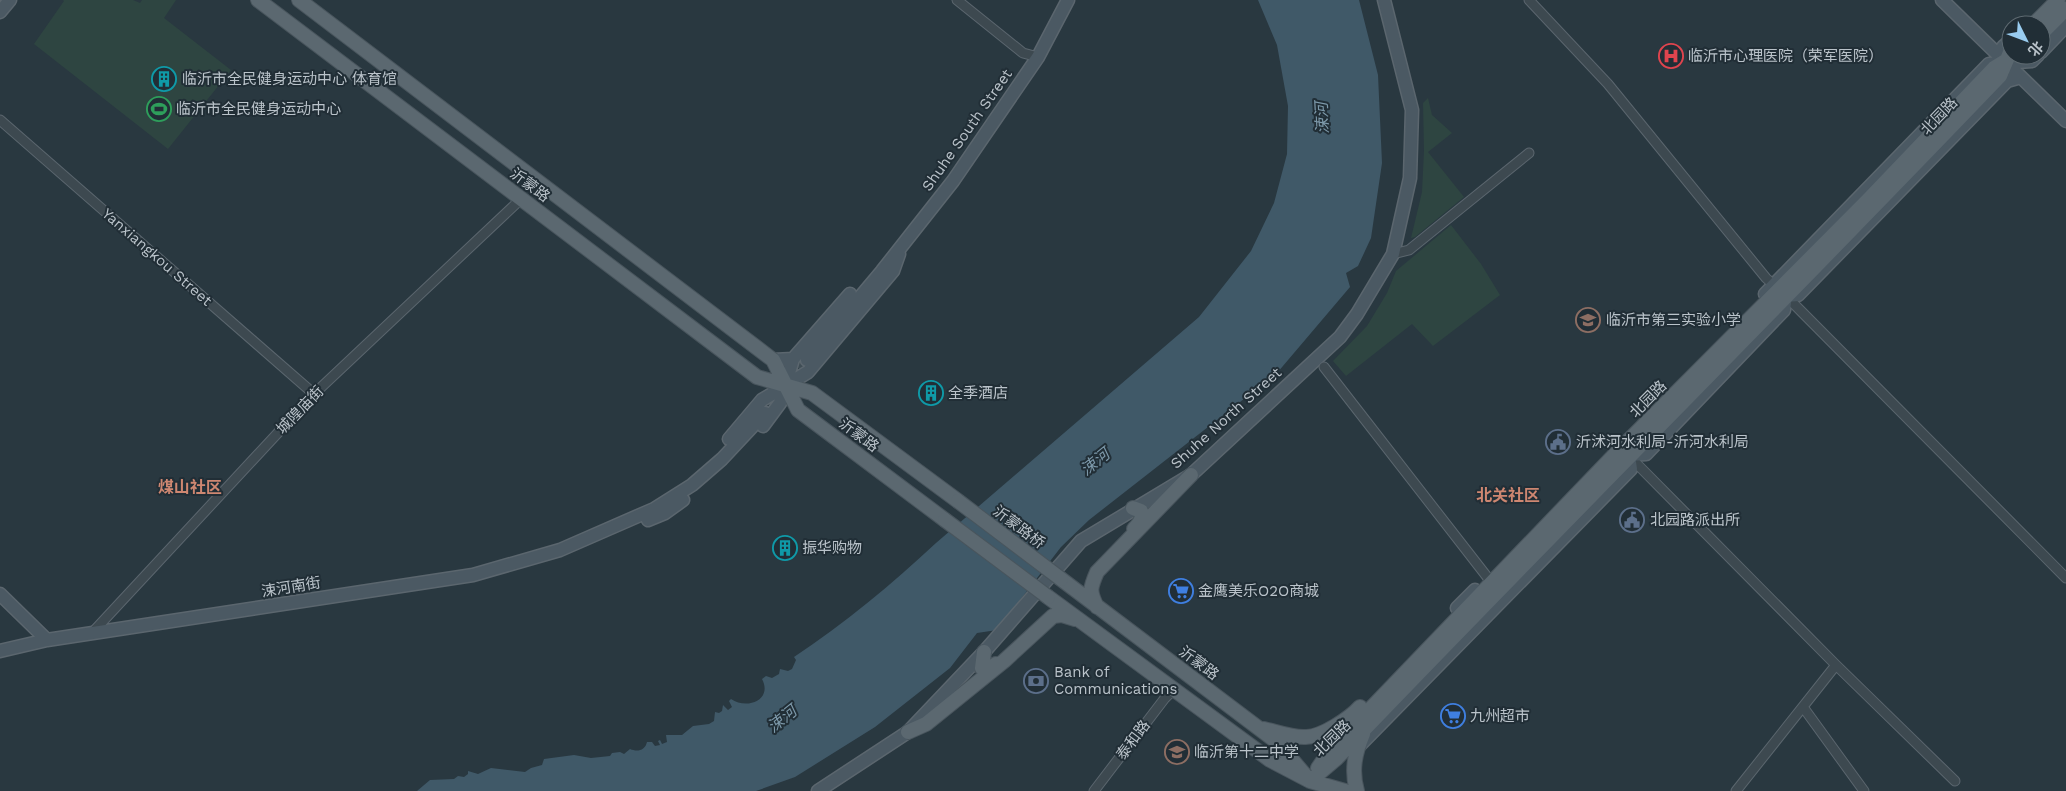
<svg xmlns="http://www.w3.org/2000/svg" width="2066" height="791" font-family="'Work Sans','Noto Sans SC',sans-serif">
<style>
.green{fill:#2e4541}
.water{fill:#405968}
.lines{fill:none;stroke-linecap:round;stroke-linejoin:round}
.secondary-tunnel{stroke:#3f4d55;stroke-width:12;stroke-dasharray:12 6;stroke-linecap:butt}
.street-casing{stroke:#5b666e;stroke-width:11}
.secondary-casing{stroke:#5b666e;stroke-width:15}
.primary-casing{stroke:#49555d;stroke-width:16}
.street{stroke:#3d4950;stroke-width:9}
.secondary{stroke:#4b5963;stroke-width:12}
.primary{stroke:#5b6870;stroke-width:14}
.primary-bridge-casing{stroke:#49555d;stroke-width:16;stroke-linecap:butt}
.primary-bridge{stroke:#5b6870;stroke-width:14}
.labels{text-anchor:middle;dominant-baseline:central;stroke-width:4;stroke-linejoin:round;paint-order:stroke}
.poi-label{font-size:15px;fill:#bac3ca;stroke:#212e36;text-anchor:start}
.street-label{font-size:15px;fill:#bac3ca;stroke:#212e36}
.water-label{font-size:16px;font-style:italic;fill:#7d99aa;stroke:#212e36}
.neighbourhood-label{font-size:16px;font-weight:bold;fill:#ce8771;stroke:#212e36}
</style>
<rect width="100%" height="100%" fill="#293840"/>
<path class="green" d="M63,0H133L140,3L142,0H176L164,18L231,70L168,149L34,44L64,1Z
M1428,98L1432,115L1452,133L1428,152L1464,197L1415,237L1411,238L1422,192L1424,151L1423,103Z
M1451,225L1481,264L1500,295L1433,346L1412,324L1346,376L1333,361L1367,326L1387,293L1396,271Z"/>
<path class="water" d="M1258,0H1359L1378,75L1382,163L1371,238L1358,266L1346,273L1350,287L1277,373L1089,520L1061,547L997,630L977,633L950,668L875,727L795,777L756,791H417L430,780L454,779L458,776L464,777L468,774V771L478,774L491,768L525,772L531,768L542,765L544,759L574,755L591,758L610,756L612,753L620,752L624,754L630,749C637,752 645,751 647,742H652L655,746L660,745L658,741L660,740L662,744L667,742L666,735H682L693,726L709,724L714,721L715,712L719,713L722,711L723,705L728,710L732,707L729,701L731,699C747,710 773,700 762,679L766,676L772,678L779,674L780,669L788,671L792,669L796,660L794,657C844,624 892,584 936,543L1199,317L1251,251L1274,203L1287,154L1288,106L1277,45Z"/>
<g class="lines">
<path class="secondary-tunnel" d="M788,383L807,360"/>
<defs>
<path id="street" d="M957,0L1023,53L1038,57
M1529,0L1608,84L1766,278L1777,288
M0,120L314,394
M1393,254L1409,250L1529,153
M1786,296L2066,578
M1324,367L1488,578
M1629,456L1836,665L1955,781
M91,634L314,394L521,199
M1803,707L1864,791
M1094,791L1165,698L1173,690
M1736,791L1836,665"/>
<path id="secondary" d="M1942,0L2066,121
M0,12L10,0
M2041,52L2066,26
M2004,62L2003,47L2011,40
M1765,294L1989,64L2032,61L2038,55
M773,360L793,359L850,294
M807,360L882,271L953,181L1038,57L1068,0
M763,426L780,403L793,359
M729,439L762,400L808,372L893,271L899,254
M648,520L665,513L683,500
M0,594L47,640
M1457,608L1475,590
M0,651L47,640L473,575L560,550L654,509L692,485L722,459L765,413
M1357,748L1631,469L1629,455L1646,454L1784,310L1786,296L1798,295L2007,81L2021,77
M818,791L908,732L984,652L1081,541L1191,475L1340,337L1357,314L1393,254L1410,178L1412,110L1384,0"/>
<path id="primary" d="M258,0L757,377L812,393L958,501
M299,0L773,360L798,410L945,520
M2033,25L2058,0
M2041,34L2066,9
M1133,508L1141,511C1143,519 1140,523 1134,529
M1061,579L1277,742L1305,775
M1048,597L1270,760L1310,781L1345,791
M1097,607C1089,591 1090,588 1097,572L1191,475
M984,652L982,668L987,670L996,664
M1264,729C1277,732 1293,738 1306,737C1322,737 1350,718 1360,707
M908,732L926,724L1004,661L1053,616L1062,615L1075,619
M1318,768L1329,752L1621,448L1868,200L1994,68L2007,60
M1310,781L1336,759C1556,529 1781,305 2000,76L2011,50
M1357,791C1351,770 1355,753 1363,734"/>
</defs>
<use href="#street" class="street-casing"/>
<use href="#secondary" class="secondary-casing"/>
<use href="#primary" class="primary-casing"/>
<use href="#street" class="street"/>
<use href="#secondary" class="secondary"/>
<use href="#primary" class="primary"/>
<defs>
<path id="primary-bridge" d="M958,501L1061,579
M945,520L1048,597"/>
</defs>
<use href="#primary-bridge" class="primary-bridge-casing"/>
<use href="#primary-bridge" class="primary-bridge"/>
</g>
<defs>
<symbol id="hospital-ring" viewBox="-11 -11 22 22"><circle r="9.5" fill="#212e36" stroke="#e0444e" stroke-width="1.5"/><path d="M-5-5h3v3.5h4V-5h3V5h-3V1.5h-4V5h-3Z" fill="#e0444e"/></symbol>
<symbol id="building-ring" viewBox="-11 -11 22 22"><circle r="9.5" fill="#212e36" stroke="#0f9aa8" stroke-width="1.5"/><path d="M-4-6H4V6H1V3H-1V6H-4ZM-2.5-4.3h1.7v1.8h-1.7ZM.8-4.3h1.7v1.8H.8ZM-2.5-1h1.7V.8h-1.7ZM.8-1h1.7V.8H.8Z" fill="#0f9aa8"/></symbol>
<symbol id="stadium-ring" viewBox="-11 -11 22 22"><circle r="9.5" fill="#212e36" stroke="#2e9e5b" stroke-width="1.5"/><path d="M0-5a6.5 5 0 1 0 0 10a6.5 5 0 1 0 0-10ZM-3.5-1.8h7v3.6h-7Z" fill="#2e9e5b"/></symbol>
<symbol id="school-ring" viewBox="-11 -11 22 22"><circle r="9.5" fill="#212e36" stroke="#8d6e63" stroke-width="1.5"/><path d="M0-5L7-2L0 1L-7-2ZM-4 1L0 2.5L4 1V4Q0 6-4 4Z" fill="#8d6e63"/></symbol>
<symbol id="civic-ring" viewBox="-11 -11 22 22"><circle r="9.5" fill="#212e36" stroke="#5c6f8a" stroke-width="1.5"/><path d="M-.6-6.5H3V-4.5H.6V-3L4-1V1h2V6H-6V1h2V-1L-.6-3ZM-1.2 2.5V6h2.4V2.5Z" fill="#5c6f8a"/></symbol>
<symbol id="supermarket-ring" viewBox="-11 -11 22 22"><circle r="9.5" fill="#212e36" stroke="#3f7fe0" stroke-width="1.5"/><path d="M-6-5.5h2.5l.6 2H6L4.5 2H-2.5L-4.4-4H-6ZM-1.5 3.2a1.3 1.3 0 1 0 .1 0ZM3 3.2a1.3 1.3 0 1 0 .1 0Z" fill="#3f7fe0"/></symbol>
<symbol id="bank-ring" viewBox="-11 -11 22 22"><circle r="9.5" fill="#212e36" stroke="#5c6f8a" stroke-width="1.5"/><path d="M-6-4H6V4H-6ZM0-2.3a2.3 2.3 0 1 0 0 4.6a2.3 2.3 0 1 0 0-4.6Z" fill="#5c6f8a"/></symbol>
</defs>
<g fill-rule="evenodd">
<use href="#hospital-ring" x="1657" y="42" width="28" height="28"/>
<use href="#building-ring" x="150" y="65" width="28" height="28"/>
<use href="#stadium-ring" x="145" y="95" width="28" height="28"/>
<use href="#school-ring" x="1574" y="306" width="28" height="28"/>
<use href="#building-ring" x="917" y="379" width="28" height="28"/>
<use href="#civic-ring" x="1544" y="428" width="28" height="28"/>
<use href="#civic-ring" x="1618" y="506" width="28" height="28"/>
<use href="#building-ring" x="771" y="534" width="28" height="28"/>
<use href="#supermarket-ring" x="1167" y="577" width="28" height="28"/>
<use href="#bank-ring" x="1022" y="667" width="28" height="28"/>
<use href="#supermarket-ring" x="1439" y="702" width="28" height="28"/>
<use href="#school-ring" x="1163" y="738" width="28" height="28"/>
</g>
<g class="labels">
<g class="poi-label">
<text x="1688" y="56">临沂市心理医院（荣军医院）</text>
<text x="182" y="79">临沂市全民健身运动中心 体育馆</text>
<text x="176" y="109">临沂市全民健身运动中心</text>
<text x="1606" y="320">临沂市第三实验小学</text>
<text x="948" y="393">全季酒店</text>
<text x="1576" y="442">沂沭河水利局-沂河水利局</text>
<text x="1650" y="520">北园路派出所</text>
<text x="802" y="548">振华购物</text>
<text x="1198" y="591">金鹰美乐O2O商城</text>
<text x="1054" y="672">Bank of<tspan x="1054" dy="17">Communications</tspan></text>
<text x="1470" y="716">九州超市</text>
<text x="1194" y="752">临沂第十二中学</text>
</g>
<g class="street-label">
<text transform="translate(1939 116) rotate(-46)">北园路</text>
<text transform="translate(967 130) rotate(-55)">Shuhe South Street</text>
<text transform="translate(530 185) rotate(37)">沂蒙路</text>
<text transform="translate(157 257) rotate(41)">Yanxiangkou Street</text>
<text transform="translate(1648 399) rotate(-45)">北园路</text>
<text transform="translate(300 410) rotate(-46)">城隍庙街</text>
<text transform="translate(1226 418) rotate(-42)">Shuhe North Street</text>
<text transform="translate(859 435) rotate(37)">沂蒙路</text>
<text transform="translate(1019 527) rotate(37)">沂蒙路桥</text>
<text transform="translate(291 587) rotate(-9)">涑河南街</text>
<text transform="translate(1199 663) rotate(37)">沂蒙路</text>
<text transform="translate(1332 738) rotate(-44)">北园路</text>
<text transform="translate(1133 740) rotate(-53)">泰和路</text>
</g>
<g class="water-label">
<text transform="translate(1322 118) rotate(-93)">涑河</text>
<text transform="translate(1095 462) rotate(-39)">涑河</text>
<text transform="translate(782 719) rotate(-39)">涑河</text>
</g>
<g class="neighbourhood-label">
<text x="190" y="487">煤山社区</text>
<text x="1508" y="495">北关社区</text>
</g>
</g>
<g transform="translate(2026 40) rotate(132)"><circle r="24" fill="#212e36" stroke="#5e6a71"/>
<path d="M0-4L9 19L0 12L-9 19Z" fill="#99ccf0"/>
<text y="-8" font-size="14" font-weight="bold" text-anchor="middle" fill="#bac3ca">北</text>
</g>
</svg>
